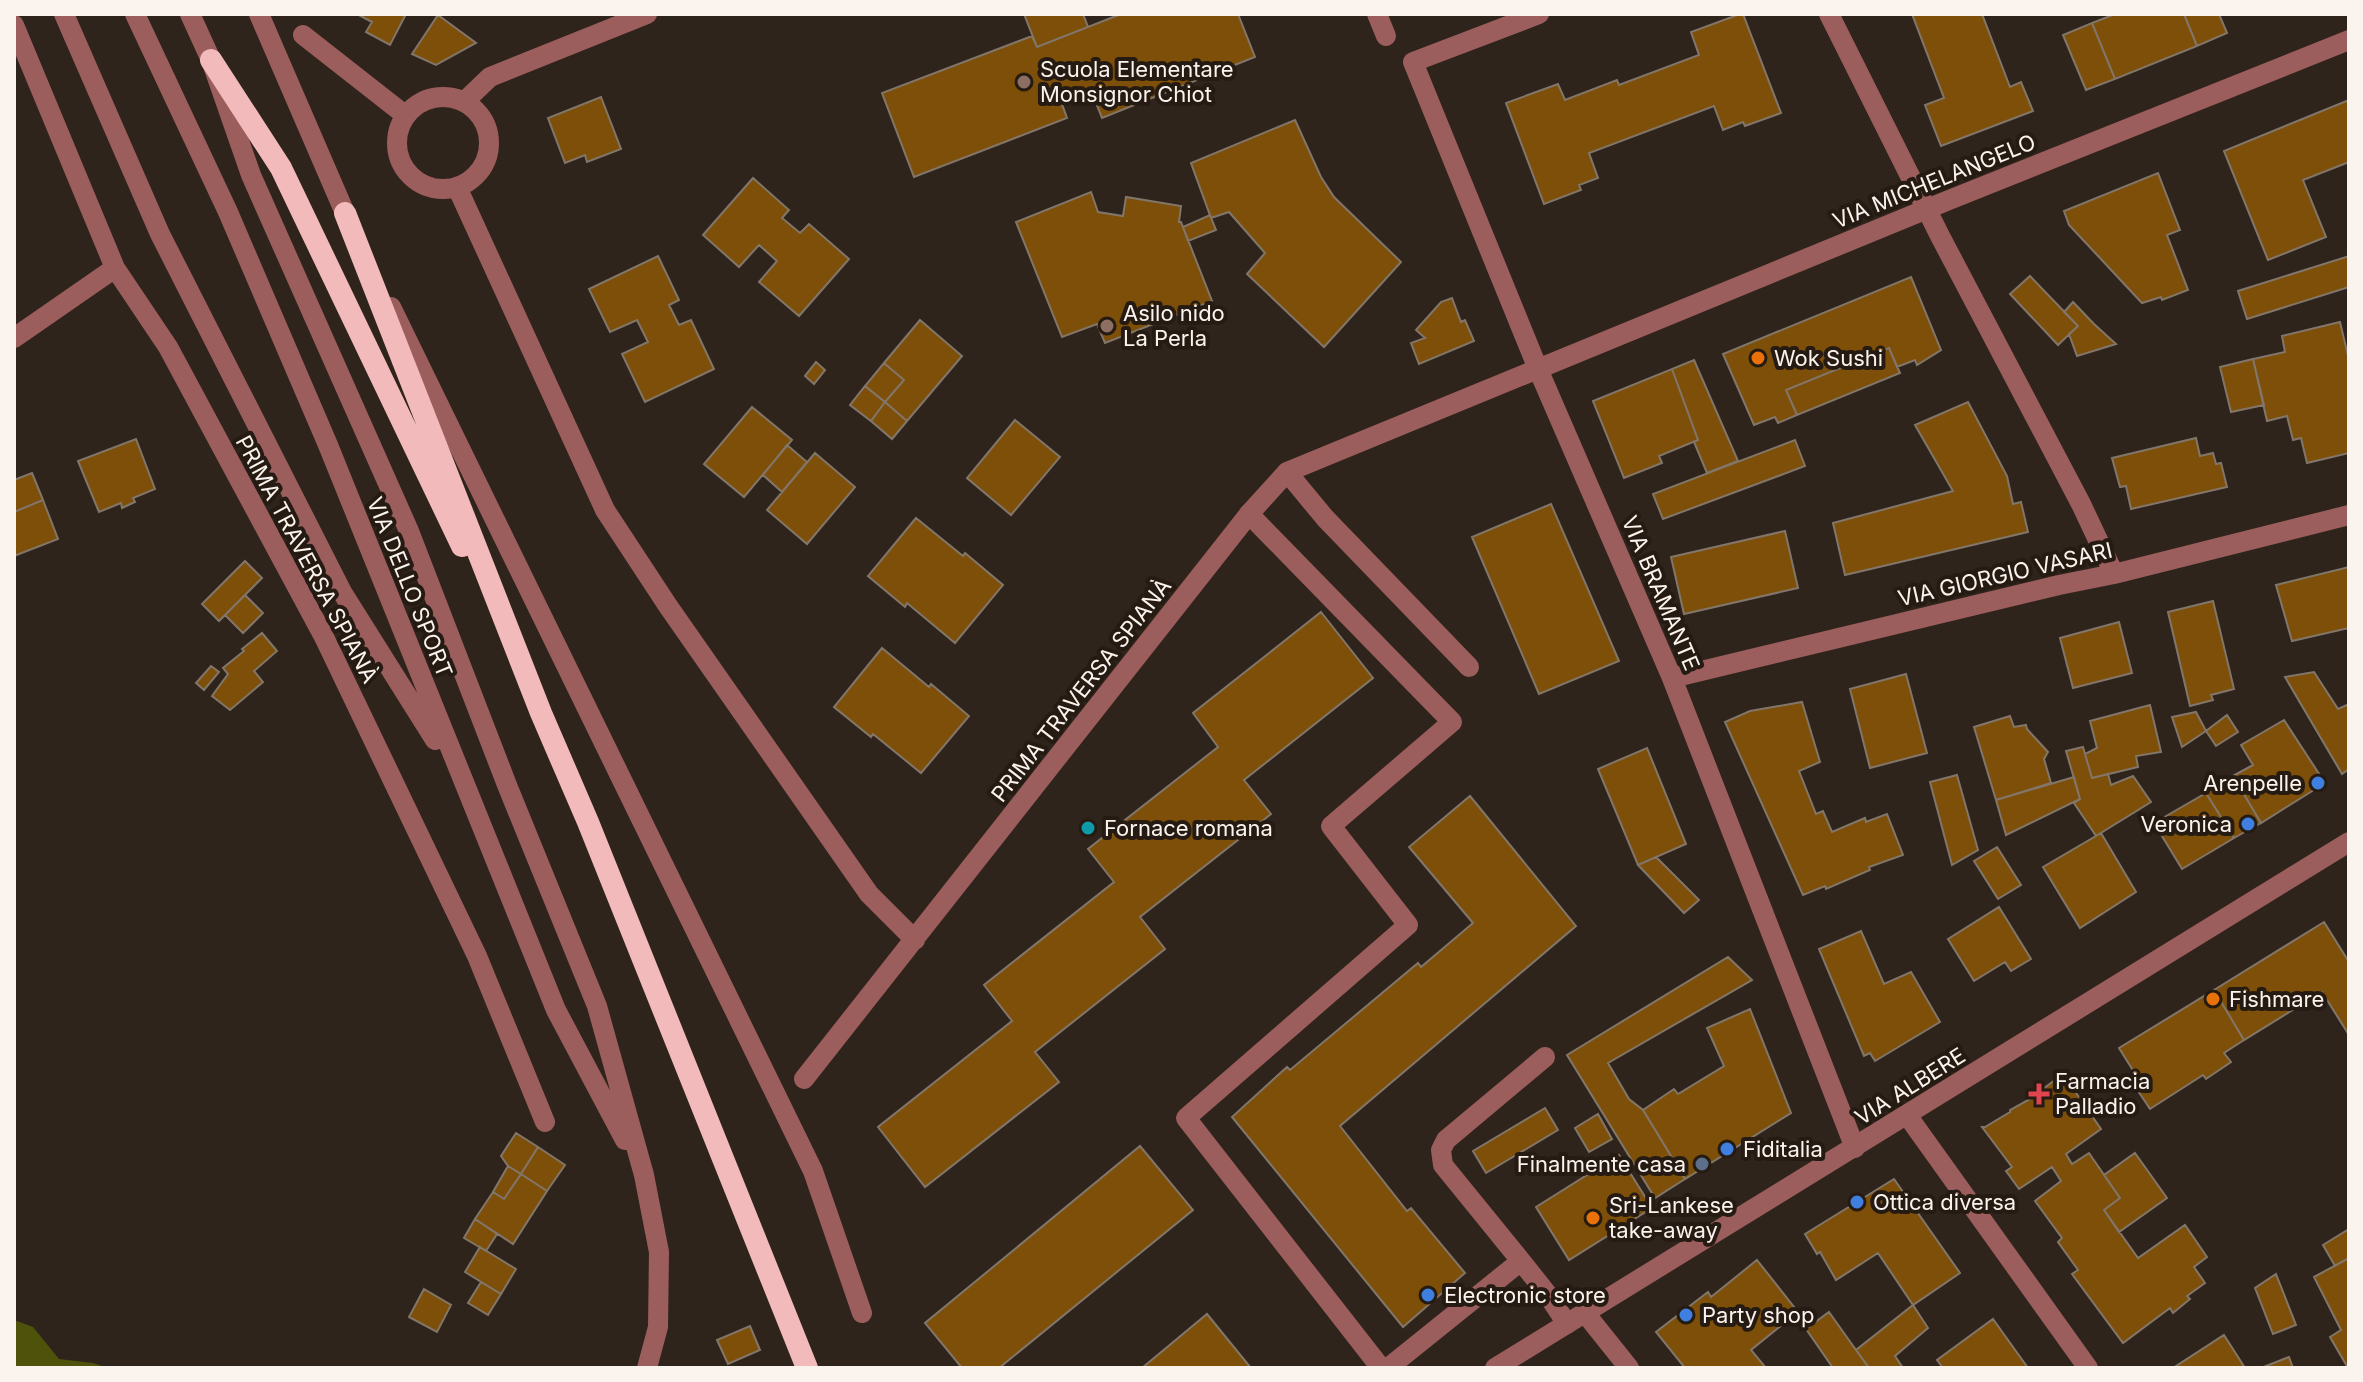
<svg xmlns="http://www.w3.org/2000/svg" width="2363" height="1382" font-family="Inter,sans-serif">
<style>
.green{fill:#4e520a}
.building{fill:#7d4f08;stroke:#82766a;stroke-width:2}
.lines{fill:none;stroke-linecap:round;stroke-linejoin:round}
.service{stroke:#9c5d5d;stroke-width:20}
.pedestrian{stroke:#9c5d5d;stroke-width:20}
.minor{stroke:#9c5d5d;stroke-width:20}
.tertiary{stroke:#9c5d5d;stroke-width:20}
.trunk{stroke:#f2baba;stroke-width:22}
.education-dot{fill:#8d6e63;stroke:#251b12;stroke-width:3}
.food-dot{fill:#e8710a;stroke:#251b12;stroke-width:3}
.shop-dot{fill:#3f7fe0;stroke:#251b12;stroke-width:3}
.culture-dot{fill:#0f9aa8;stroke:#251b12;stroke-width:3}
.health-dot{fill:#e0444e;stroke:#251b12;stroke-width:3}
.service-dot{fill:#5c6f8a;stroke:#251b12;stroke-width:3}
.labels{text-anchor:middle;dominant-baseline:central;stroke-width:8;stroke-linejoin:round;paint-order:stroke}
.poi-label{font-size:22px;fill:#fbf3ed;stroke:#251b12;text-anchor:start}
.street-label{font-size:22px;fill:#fbf3ed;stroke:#251b12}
</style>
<rect width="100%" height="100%" fill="#2f241b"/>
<path class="green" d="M14,1320L33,1327L59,1359L93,1363L108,1368H14Z"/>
<path class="building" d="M357,14H406L390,45L366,32L372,22Z
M1024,14H1083L1088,27L1037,47Z
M1121,14H1238L1255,57L1102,118L1092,93L1062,104L1067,118L914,177L882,93L1032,36L1037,47Z
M1740,14H1743L1781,113L1745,126L1743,122L1723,130L1714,106L1589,153L1598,178L1579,185L1581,190L1544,204L1506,103L1558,84L1565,100L1617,80L1619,85L1699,55L1691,32Z
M1912,14H1982L2010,87L2021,82L2033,111L1941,146L1925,105L1944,98Z
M2115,14H2184L2197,46L2115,79L2092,23Z
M2184,14H2219L2227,33L2197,46Z
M438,15L476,43L436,65L412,54Z
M2092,23L2115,79L2086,90L2063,35Z
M601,97L621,149L587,162L585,155L565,163L548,118Z
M2349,100V162L2303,180L2326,237L2268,260L2224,151Z
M1295,120L1321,177L1334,197L1401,262L1324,347L1247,274L1265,253L1229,212L1211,218L1191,163Z
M2158,173L2180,230L2167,235L2188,290L2162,300L2161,297L2142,303L2069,225L2064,211Z
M753,178L789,210L782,218L800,233L809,224L849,259L799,316L759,282L777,261L759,245L739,267L703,235Z
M1091,192L1098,212L1123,216L1126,197L1181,206L1179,222H1181L1212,301L1105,343L1097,324L1062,337L1016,222Z
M1210,215L1216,230L1188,241L1183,227Z
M658,256L679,300L669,305L679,325L691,320L714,369L645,402L622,354L648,342L637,320L610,332L589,289Z
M2349,256V287L2247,319L2238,291Z
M2030,276L2078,326L2058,345L2010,294Z
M1911,277L1941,350L1917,365L1915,360L1897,367L1889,348L1786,390L1797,415L1778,423L1775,417L1754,425L1723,354Z
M1452,298L1461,322L1465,320L1474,341L1419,364L1411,343L1425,338L1416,330L1441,302Z
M2073,302L2094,324L2116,344L2077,356L2069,334L2078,326L2064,312Z
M920,320L962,356L907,421L885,402L904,380L884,363Z
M2340,322L2349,360V453L2307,463L2301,438L2293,440L2287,416L2267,421L2253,359L2285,352L2282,336Z
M1889,348L1900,373L1797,415L1786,390Z
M2253,359L2264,405L2231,412L2220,367Z
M1694,360L1738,461L1707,473L1694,442L1698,440L1672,369Z
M816,362L825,370L814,384L805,376Z
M884,363L904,380L885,402L865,386Z
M1672,369L1698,440L1659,456L1662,463L1624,478L1593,401Z
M865,386L885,402L871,421L850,405Z
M885,402L907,421L892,439L871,421Z
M1968,402L2007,476L2013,504L2021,502L2028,532L1845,575L1833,523L1953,491L1915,425Z
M752,407L792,440L744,497L704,464Z
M1015,420L1060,457L1011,515L967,478Z
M2196,438L2200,456L2213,453L2216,464L2221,463L2227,487L2131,509L2126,486L2120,487L2112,458Z
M136,439L155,489L133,498L135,502L122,508L121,503L99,512L78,461Z
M1795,440L1805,466L1663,519L1653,494Z
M787,445L807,462L782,492L763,475Z
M815,453L855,487L807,544L767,510Z
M32,473L43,500L14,512V480Z
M43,500L58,539L14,556V512Z
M1551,504L1619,661L1539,694L1472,537Z
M916,518L963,556L965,553L1003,585L955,643L907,603L905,607L868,576Z
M1785,531L1798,588L1684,614L1671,557Z
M245,561L262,578L219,621L202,604Z
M2349,567V628L2292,641L2276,585Z
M245,595L263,613L243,633L225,615Z
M2213,601L2234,689L2211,695L2213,700L2190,706L2168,612Z
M1321,612L1373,678L1244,780L1271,814L1140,917L1165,949L1035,1052L1059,1082L925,1187L878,1127L1012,1021L984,985L1114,882L1088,849L1218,747L1193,713Z
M2119,622L2132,673L2073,688L2060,638Z
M262,633L277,651L254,671L263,682L230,710L212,696L228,674L223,668L244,651L242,649Z
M882,648L929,687L931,684L969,716L921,773L873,734L871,737L834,707Z
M211,666L219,672L204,690L196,683Z
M2314,672L2338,709L2349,704V769L2342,774L2285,677Z
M1906,674L1927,753L1870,768L1850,689Z
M1802,702L1820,762L1799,771L1816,814L1823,811L1832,832L1865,818L1866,822L1887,814L1903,855L1869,867L1870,870L1826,889L1825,886L1803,895L1725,722L1750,711Z
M2150,705L2161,752L2136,756L2138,767L2092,778L2085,754L2097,748L2090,721Z
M2196,712L2206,731L2182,747L2172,717Z
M2227,715L2238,732L2216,746L2206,731Z
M2010,716L2014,727L2026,725L2027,729L2048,752L2044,759L2051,783L1996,800L1974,727Z
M2284,720L2325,783L2261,823L2233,776L2253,765L2241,745Z
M2083,747L2092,778L2108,774L2111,785L2133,776L2151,802L2096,836L2074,803L2080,799L2066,751Z
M1647,748L1686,844L1638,865L1598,769Z
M1957,775L1978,850L1952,865L1930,782Z
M2233,776L2261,823L2234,838L2206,793Z
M2074,777L2080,799L2006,835L1996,800Z
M2206,793L2234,838L2182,869L2154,823Z
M1470,796L1576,926L1340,1126L1407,1211L1411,1208L1465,1273L1403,1327L1232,1117L1287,1067L1290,1070L1418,963L1421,967L1473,923L1409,847Z
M2101,833L2136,892L2080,928L2043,867Z
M1997,847L2021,885L1998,899L1974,861Z
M1656,857L1699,900L1684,913L1638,865Z
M1999,907L2031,959L2011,971L2005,962L1974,981L1948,939Z
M2324,922L2349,962V1035L2322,992L2244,1040L2214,990Z
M1861,931L1884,984L1911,972L1940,1022L1875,1061L1870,1053L1864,1056L1819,949Z
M1728,957L1752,980L1608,1063L1629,1099L1643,1110L1685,1179L1655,1198L1567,1055Z
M2214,990L2244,1040L2224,1053L2231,1062L2206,1079L2203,1075L2150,1109L2128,1076L2134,1072L2119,1048Z
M1750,1009L1791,1113L1685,1179L1643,1110L1674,1089L1678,1094L1724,1066L1707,1028Z
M2063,1074L2101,1129L2066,1154L2072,1164L2089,1153L2120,1198L2104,1210L2138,1258L2185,1225L2207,1257L2194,1267L2205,1283L2187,1296L2190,1299L2173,1313L2170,1308L2123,1343L2072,1274L2078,1270L2058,1242L2062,1238L2035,1201L2061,1181L2052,1167L2019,1189L2006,1171L2012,1167L1982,1127H1985L2010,1112V1110L2039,1094V1092Z
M1545,1108L1558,1130L1486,1173L1473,1151Z
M1598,1114L1612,1139L1589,1152L1575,1128Z
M516,1133L538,1147L521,1174L508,1166L501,1156Z
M1140,1146L1193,1210L999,1368H962L925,1323Z
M538,1147L565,1165L547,1191L521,1174Z
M2135,1153L2167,1198L2119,1232L2104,1210L2120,1198L2104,1175Z
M1619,1155L1652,1208L1569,1260L1536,1207Z
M508,1166L521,1174L504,1199L493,1192Z
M521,1174L547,1191L513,1244L475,1219L493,1192L504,1199Z
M1894,1179L1960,1273L1913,1305L1878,1253L1836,1280L1820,1252L1817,1254L1805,1234Z
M475,1219L497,1234L486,1251L464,1238Z
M2349,1229V1258L2335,1266L2323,1245Z
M480,1247L516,1269L501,1294L465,1272Z
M2349,1258V1368H2348L2330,1337L2341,1330L2314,1277Z
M1757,1260L1798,1312L1751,1350L1766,1368H1685L1656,1332L1708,1292L1711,1297Z
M2276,1274L2296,1325L2273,1334L2255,1288Z
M481,1282L501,1294L488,1315L468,1303Z
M424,1289L451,1305L437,1332L409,1317Z
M1913,1305L1928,1328L1895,1356L1903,1368H1869L1856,1350Z
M1829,1312L1856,1350L1869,1368H1833L1806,1329Z
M1207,1314L1251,1368H1142Z
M1993,1319L2028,1368H1943L1937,1360Z
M750,1326L760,1350L728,1364L717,1340Z
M2224,1335L2245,1368H2173Z
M2289,1357L2293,1368H2261Z"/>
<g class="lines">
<path class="service" d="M391,307L813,1171L862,1313
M1249,514L1452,722L1331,826L1408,925L1186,1118L1381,1368
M1521,1261L1443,1165L1441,1150L1446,1140L1545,1057
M1388,1368L1521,1261L1548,1295L1567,1324"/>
<path class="pedestrian" d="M1377,14L1386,36"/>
<path class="minor" d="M1539,14L1413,62L1538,369L1672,678L1855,1148
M1829,14L1940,236L2081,504L2114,574
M14,25L115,268L168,347L324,637L477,956L545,1122
M303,35L405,115
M397 143a46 46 0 1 1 92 0a46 46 0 1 1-92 0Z
M465,101L490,77L647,14
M457,187L605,510L668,606L869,894L915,940
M14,338L115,268
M1287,472L1325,518L1469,667
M1672,678L2059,585L2114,574L2349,515
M804,1079L1249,514L1287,472L1949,200L2349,40
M1907,1115L2088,1368
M1585,1313L1629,1368"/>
<path class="tertiary" d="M64,14L160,234L342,592L435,740
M135,14L228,212L328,445L556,1010L625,1140
M190,14L211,60L251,175L409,531L507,785L597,1006L644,1175L659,1252L658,1327L647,1368
M259,14L345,213
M1495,1368L2349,842"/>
<path class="trunk" d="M211,60L281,168L462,546
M345,213L541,713L588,822L807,1368"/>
</g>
<g class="education-dot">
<circle cx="1024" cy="82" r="8"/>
<circle cx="1107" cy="326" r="8"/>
</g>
<g class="food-dot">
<circle cx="1758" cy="358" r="8"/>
<circle cx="2213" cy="999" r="8"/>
<circle cx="1593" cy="1218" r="8"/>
</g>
<g class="shop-dot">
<circle cx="2318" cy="783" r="8"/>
<circle cx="2248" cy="824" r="8"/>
<circle cx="1727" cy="1149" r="8"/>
<circle cx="1857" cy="1202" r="8"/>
<circle cx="1428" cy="1295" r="8"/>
<circle cx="1686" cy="1315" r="8"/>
</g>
<circle class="culture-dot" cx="1088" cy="828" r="8"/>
<path class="health-dot" d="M2035 1082h8v8h8v8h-8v8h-8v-8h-8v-8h8z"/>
<circle class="service-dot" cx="1702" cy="1164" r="8"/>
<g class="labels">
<g class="poi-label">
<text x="1040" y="69">Scuola Elementare<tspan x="1040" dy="25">Monsignor Chiot</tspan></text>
<text x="1123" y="313">Asilo nido<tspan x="1123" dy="25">La Perla</tspan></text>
<text x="1774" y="358">Wok Sushi</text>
<text x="2302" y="783" text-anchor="end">Arenpelle</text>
<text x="2232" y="824" text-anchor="end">Veronica</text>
<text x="1104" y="828">Fornace romana</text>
<text x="2229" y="999">Fishmare</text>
<text x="2055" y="1081">Farmacia<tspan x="2055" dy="25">Palladio</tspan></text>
<text x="1743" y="1149">Fiditalia</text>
<text x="1686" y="1164" text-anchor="end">Finalmente casa</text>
<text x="1873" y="1202">Ottica diversa</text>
<text x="1609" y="1205">Sri-Lankese<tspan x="1609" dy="25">take-away</tspan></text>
<text x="1444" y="1295">Electronic store</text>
<text x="1702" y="1315">Party shop</text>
</g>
<g class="street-label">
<text transform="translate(1934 181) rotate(-22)">VIA MICHELANGELO</text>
<text transform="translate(307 559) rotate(62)">PRIMA TRAVERSA SPIANÀ</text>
<text transform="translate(2005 574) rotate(-13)">VIA GIORGIO VASARI</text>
<text transform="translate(410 587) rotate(68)">VIA DELLO SPORT</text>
<text transform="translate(1661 593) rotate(67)">VIA BRAMANTE</text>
<text transform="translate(1081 690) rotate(-52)">PRIMA TRAVERSA SPIANÀ</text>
<text transform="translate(1910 1086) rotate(-32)">VIA ALBERE</text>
</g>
</g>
<rect width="2363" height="1382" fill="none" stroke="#fbf3ed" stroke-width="32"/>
</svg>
